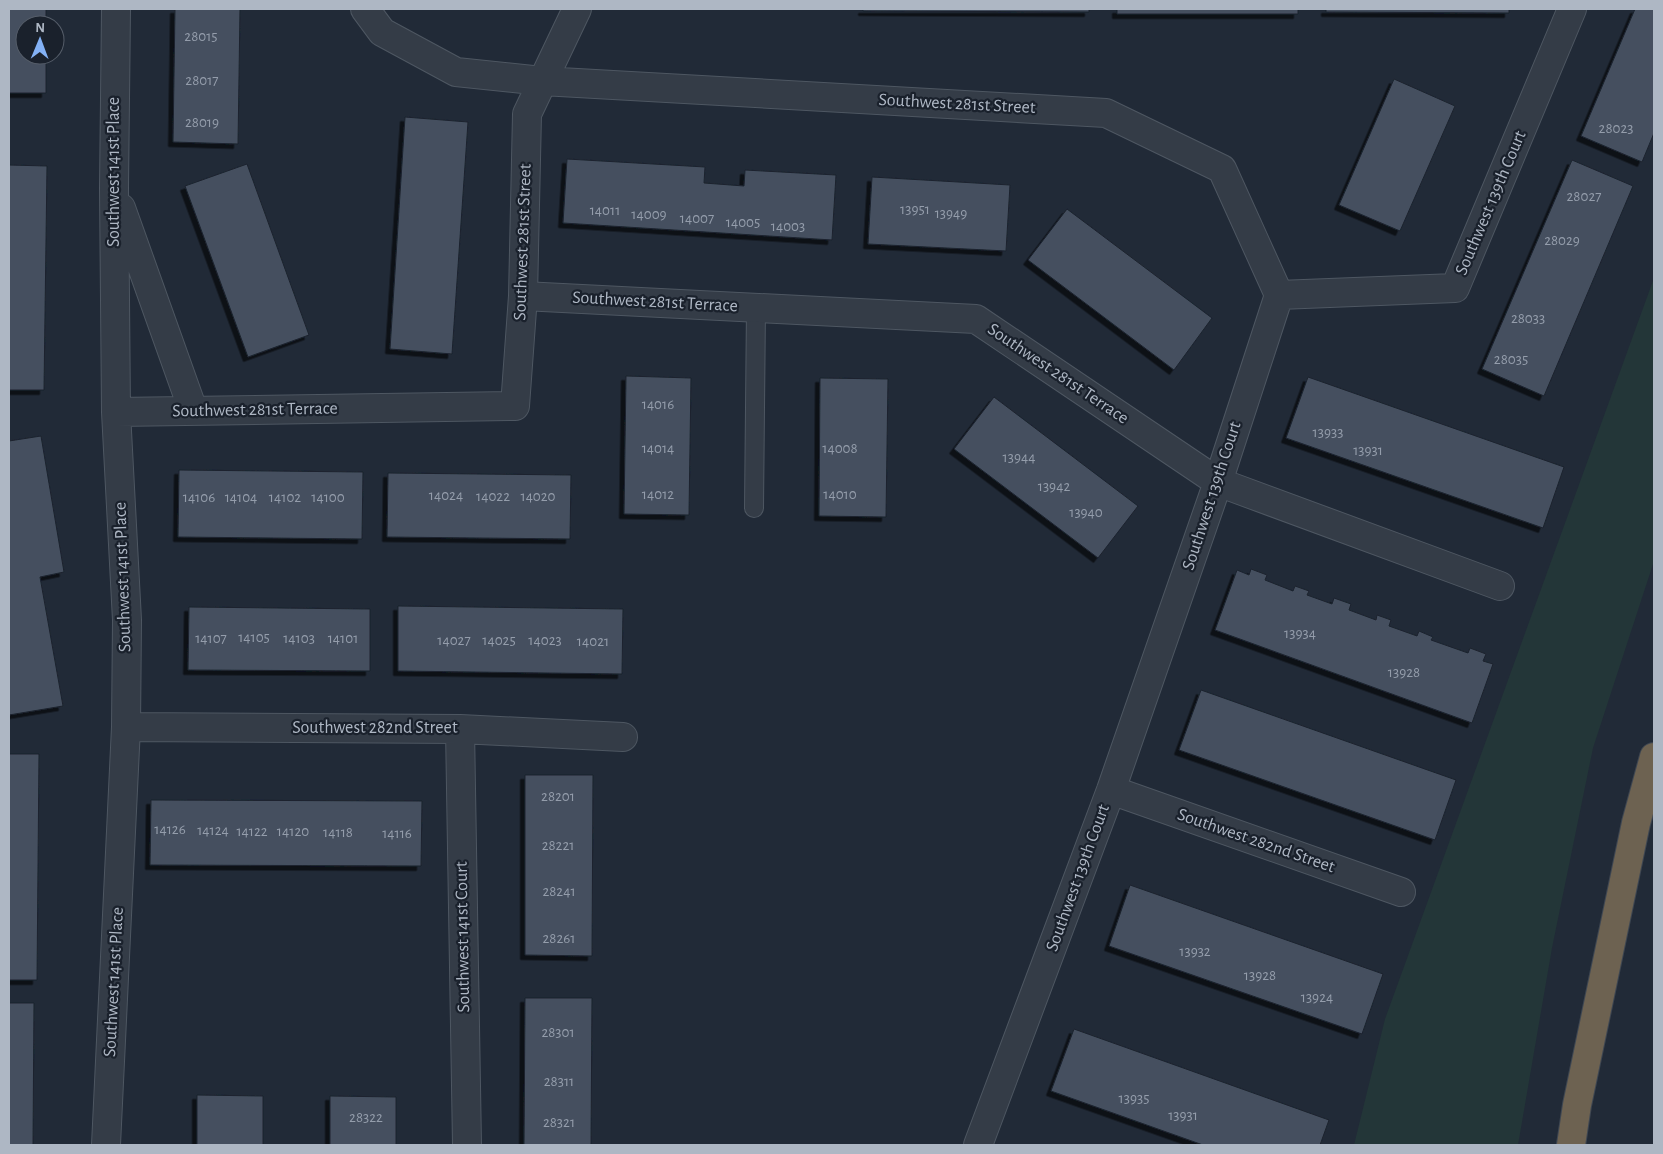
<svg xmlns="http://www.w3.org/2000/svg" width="1663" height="1154" font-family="'Alegreya Sans',sans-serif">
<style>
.green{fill:#233638}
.building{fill:#44505f;stroke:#1c232e;filter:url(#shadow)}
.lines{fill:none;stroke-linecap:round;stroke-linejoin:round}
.service-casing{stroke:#4e5762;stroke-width:20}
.minor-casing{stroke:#4e5762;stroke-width:30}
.motorway-casing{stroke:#3f4752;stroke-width:30}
.service{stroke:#343c47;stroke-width:18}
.minor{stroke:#343c47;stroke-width:28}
.motorway{stroke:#6d6251;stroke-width:28}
.labels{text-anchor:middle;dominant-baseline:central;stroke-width:4.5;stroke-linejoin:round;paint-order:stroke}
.number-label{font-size:15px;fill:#949dab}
.street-label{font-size:18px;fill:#aeb7c4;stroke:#1a212c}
</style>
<defs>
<filter id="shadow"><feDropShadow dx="-4.5" dy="4.5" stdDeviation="0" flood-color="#0009"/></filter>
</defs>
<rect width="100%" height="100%" fill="#212a37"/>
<path class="green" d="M1654,278V561L1593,748L1552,948L1518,1145H1354L1385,1019Z"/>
<path class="building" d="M9,9H46V25H25V55H46V93H9Z
M175,9H240L238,144L173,142Z
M863,9H1089V12L863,11Z
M1117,9H1298V14H1117Z
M1326,9H1509V13L1326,12Z
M1635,9H1654V133L1642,162L1581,136Z
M1394,79L1455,106L1400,231L1339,205Z
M405,117L468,122L452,354L390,349Z
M567,159L705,167L704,183L744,186L745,170L836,175L832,240L563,223Z
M1572,160L1633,186L1544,396L1482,369Z
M247,164L309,335L248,357L185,186Z
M9,165L47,166L44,390H9Z
M872,177L1010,185L1006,251L868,244Z
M1067,209L1212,318L1174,370L1028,260Z
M626,376L691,378L689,515L624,514Z
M1308,377L1564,467L1543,528L1286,438Z
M820,378L888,379L886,517L819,516Z
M994,397L1138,506L1098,558L954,449Z
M41,436L64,572L40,577L63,706L9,715V441Z
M179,470L363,472L362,539L178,537Z
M388,473L571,475L570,539L387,537Z
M1251,569L1267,575L1265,580L1293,591L1295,586L1309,591L1307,595L1332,604L1334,598L1351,604L1349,610L1376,620L1377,615L1391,620L1389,626L1417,636L1419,631L1433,637L1431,640L1468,653L1470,648L1486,654L1483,661L1493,664L1472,723L1215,630L1237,570L1249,575Z
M398,606L623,609L622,674L398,671Z
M189,607L370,609V671L188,670Z
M1201,690L1456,780L1435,840L1179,750Z
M9,754H39L37,980H9Z
M525,775H593L592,956L525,955Z
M151,800L422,801L421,866L150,865Z
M1130,885L1383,974L1362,1034L1109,946Z
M525,998H592L591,1145H524Z
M9,1003H34L33,1145H9Z
M1074,1029L1329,1120L1320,1145H1203L1051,1091Z
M197,1095L263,1096V1145H197Z
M330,1096L396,1097V1145H330Z"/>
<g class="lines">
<defs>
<path id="service" d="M754,508L756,307"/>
<path id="minor" d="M365,9L382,32L456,72L542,81L1106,113L1222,169L1279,295
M121,208L193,410
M523,296L976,319L1218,482L1500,586
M116,412L515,406L523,296L527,114L577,9
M126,727L460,729L623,737
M460,729L467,1145
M1111,790L1401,892
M106,1145L126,727L127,620L116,412L114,188L116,9
M978,1145L1111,790L1218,482L1279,295L1455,288L1572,9"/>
<path id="motorway" d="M1571,1145L1577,1105L1636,823L1654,757"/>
</defs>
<use href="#service" class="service-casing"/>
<use href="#minor" class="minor-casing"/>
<use href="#motorway" class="motorway-casing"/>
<use href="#service" class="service"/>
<use href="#minor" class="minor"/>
<use href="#motorway" class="motorway"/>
</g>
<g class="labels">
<g class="number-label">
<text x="201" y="36">28015</text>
<text x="202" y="80">28017</text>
<text x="202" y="122">28019</text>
<text x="1616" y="128">28023</text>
<text x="1584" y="196">28027</text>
<text x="915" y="209">13951</text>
<text x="605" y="210">14011</text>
<text x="951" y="213">13949</text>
<text x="649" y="214">14009</text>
<text x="697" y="218">14007</text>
<text x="743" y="222">14005</text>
<text x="788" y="226">14003</text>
<text x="1562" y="240">28029</text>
<text x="1528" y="318">28033</text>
<text x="1511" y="359">28035</text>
<text x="658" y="404">14016</text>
<text x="1328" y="432">13933</text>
<text x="658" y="448">14014</text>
<text x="840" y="448">14008</text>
<text x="1368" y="450">13931</text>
<text x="1019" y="457">13944</text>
<text x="1054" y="486">13942</text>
<text x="658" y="494">14012</text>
<text x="840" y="494">14010</text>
<text x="446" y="495">14024</text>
<text x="493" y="496">14022</text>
<text x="538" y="496">14020</text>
<text x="199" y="497">14106</text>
<text x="241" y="497">14104</text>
<text x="285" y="497">14102</text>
<text x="328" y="497">14100</text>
<text x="1086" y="512">13940</text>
<text x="1300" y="633">13934</text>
<text x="254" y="637">14105</text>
<text x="211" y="638">14107</text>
<text x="299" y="638">14103</text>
<text x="343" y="638">14101</text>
<text x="454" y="640">14027</text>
<text x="499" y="640">14025</text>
<text x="545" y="640">14023</text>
<text x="593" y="641">14021</text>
<text x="1404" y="672">13928</text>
<text x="558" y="796">28201</text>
<text x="170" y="829">14126</text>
<text x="213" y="830">14124</text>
<text x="252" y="831">14122</text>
<text x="293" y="831">14120</text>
<text x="338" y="832">14118</text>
<text x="397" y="833">14116</text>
<text x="558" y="845">28221</text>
<text x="559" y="891">28241</text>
<text x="559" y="938">28261</text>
<text x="1195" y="951">13932</text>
<text x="1260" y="975">13928</text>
<text x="1317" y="997">13924</text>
<text x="558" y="1032">28301</text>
<text x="559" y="1081">28311</text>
<text x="1134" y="1098">13935</text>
<text x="1183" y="1115">13931</text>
<text x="366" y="1117">28322</text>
<text x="559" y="1122">28321</text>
</g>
<g class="street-label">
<text transform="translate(957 104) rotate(3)">Southwest 281st Street</text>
<text transform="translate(114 172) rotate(-90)">Southwest 141st Place</text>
<text transform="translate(1491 203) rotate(-67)">Southwest 139th Court</text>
<text transform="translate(523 242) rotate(-88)">Southwest 281st Street</text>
<text transform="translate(655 302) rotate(3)">Southwest 281st Terrace</text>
<text transform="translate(1058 374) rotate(34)">Southwest 281st Terrace</text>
<text transform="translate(255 410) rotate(-1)">Southwest 281st Terrace</text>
<text transform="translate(1212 496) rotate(-72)">Southwest 139th Court</text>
<text transform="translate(123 577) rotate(-92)">Southwest 141st Place</text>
<text x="375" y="728">Southwest 282nd Street</text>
<text transform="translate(1256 841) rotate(19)">Southwest 282nd Street</text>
<text transform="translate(1078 878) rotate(-70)">Southwest 139th Court</text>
<text transform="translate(463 937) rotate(-91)">Southwest 141st Court</text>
<text transform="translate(114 982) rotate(-87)">Southwest 141st Place</text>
</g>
</g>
<rect width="1663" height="1154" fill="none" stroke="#aeb7c4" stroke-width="20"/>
<g transform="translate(40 40) rotate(1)"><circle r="24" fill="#1a212c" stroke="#555d69"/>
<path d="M0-4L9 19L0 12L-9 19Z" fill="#83b1f5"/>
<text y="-8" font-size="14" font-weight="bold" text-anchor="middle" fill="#aeb7c4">N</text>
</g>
</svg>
